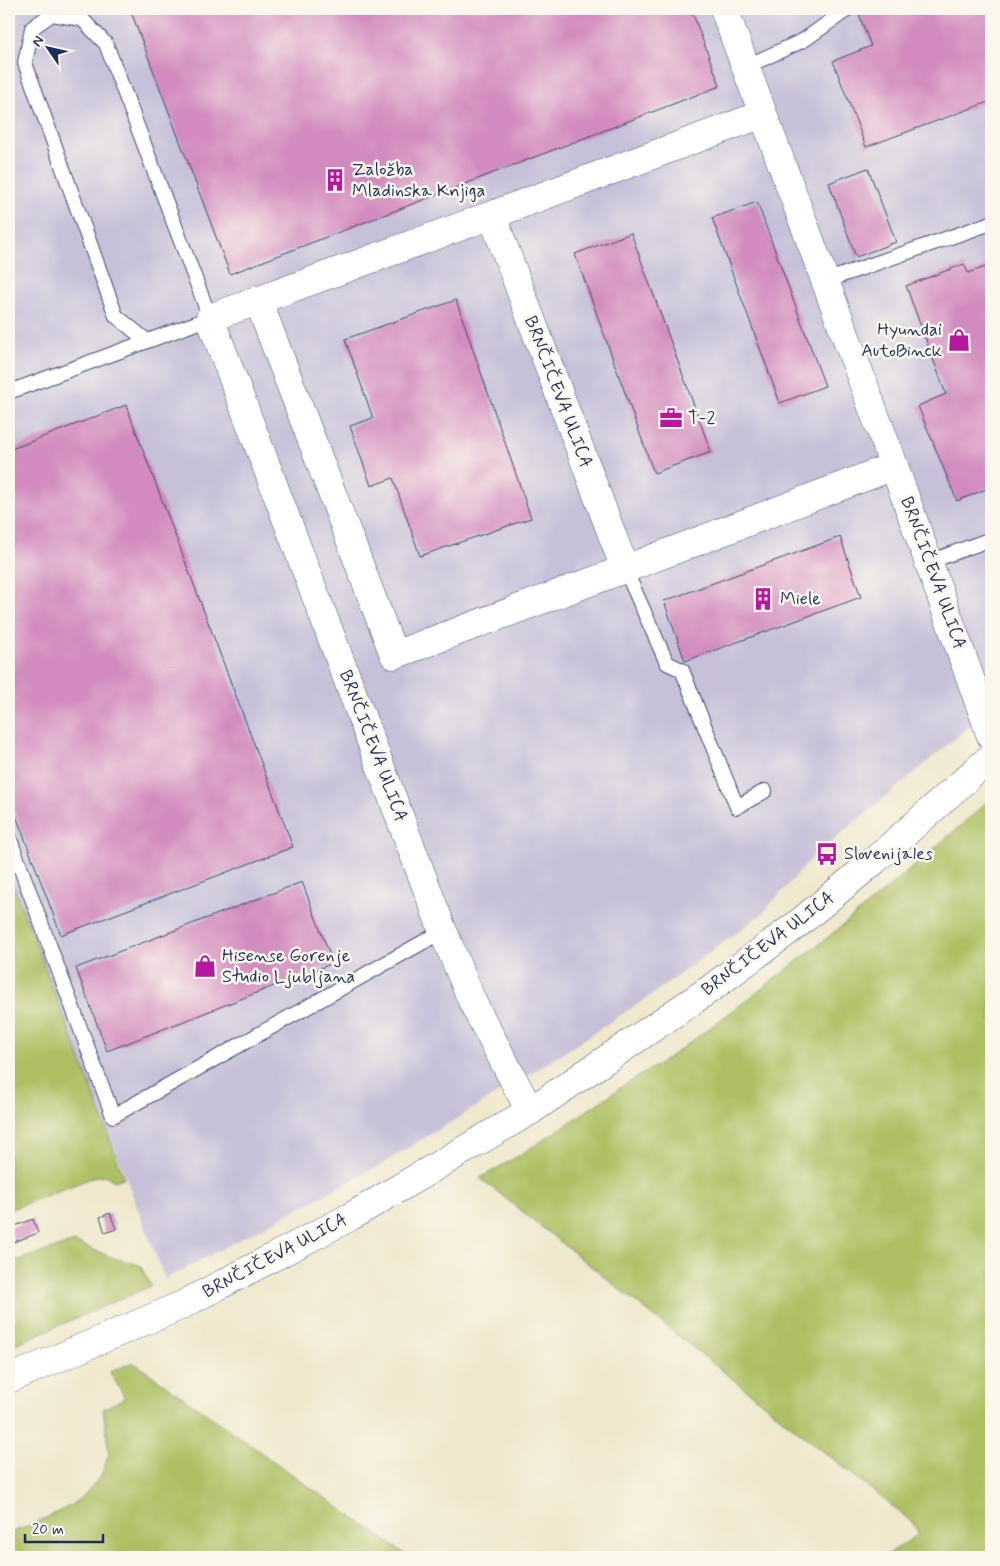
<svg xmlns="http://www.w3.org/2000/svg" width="1000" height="1566" font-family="Mynerve,sans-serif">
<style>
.industrial{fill:#c6c0d9}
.green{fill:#adbf62;stroke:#647760}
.building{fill:#d28bbe}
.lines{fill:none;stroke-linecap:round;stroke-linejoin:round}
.service-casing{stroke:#3b4b6e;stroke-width:16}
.minor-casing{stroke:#3b4b6e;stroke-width:29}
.tertiary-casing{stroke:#3b4b6e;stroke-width:29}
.service{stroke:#fff;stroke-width:14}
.minor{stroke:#fff;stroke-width:28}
.tertiary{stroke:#fff;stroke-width:28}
.labels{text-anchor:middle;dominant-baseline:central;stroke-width:5;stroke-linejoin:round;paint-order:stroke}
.poi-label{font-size:18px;fill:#1b2f5e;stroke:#fbf7ec;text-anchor:start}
.street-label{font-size:18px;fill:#1b2f5e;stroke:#fbf7ec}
</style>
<rect width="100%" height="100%" fill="#fbf7ec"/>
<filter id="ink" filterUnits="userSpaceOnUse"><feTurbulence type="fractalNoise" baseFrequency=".02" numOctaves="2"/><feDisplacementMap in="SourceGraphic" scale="10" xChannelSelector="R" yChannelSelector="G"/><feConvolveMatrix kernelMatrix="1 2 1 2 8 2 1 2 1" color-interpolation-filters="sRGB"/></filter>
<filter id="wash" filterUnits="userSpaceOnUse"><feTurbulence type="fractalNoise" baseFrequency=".0096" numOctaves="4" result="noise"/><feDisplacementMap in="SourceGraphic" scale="20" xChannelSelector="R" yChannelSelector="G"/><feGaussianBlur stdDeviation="1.12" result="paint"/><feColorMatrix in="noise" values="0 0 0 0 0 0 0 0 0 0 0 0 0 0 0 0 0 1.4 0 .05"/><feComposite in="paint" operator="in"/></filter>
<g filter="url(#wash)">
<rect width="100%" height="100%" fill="#efe8cc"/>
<path class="industrial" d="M9,9H991V709L814,856L762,914L647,998L548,1063L377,1167L165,1279L9,875Z"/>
<path class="green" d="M991,798V1557H872L888,1554L919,1534L912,1522L480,1178C530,1151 576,1118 623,1086C639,1075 658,1066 674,1054C784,974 891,890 991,798Z
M9,875L91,1087L124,1178L114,1181L105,1175L94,1177L9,1210Z
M74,1242L114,1258L140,1265L151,1286L9,1347V1263Z
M133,1362L409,1557H9V1533L29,1526L70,1506L85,1494L101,1476L109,1453L103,1409L125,1398L110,1372Z"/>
<g id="blocks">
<path class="building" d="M130,9H691L720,86L230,274Z
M875,9H991V101L866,147L833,61L871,46L859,15Z
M868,168L896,242L856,257L829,183Z
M757,202L825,386L780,403L712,218Z
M631,233L711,452L654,473L575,254Z
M964,264L968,273L991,265V487L957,501L918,406L946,394L906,286Z
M456,300L531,518L420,556L393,478L371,486L350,426L373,418L345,339Z
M126,405L293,847L61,935L9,797V450Z
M840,537L861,597L685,661L664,601Z
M302,882L333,963L107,1051L76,968Z
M110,1213L116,1229L105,1233L100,1217Z
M33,1219L38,1233L14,1242L10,1228Z"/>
</g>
</g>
<g filter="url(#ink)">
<use href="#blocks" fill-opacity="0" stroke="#3b4b6e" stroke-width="1"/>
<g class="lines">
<defs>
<path id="service" d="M745,67L804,40L848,9
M825,281L991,223
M9,392L210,318L106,44L82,19L52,14L32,28L25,63L116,316L147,341
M929,562L991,539
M625,569L667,663L682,670L737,807L765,791
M9,837L113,1116L443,931"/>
<path id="minor" d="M724,9L894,466L991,736
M763,114L492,215L625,569L894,466
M492,215L210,318L443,931L473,1003L530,1111
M258,300L394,655L625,569"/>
<path id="tertiary" d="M9,1379L180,1306L350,1217L530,1111L710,989L799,923L874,861L991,757"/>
</defs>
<use href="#service" class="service-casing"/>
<use href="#minor" class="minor-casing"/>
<use href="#tertiary" class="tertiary-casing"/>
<use href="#service" class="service"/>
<use href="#minor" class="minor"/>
<use href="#tertiary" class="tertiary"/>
</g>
</g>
<defs>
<symbol id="building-bare" viewBox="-9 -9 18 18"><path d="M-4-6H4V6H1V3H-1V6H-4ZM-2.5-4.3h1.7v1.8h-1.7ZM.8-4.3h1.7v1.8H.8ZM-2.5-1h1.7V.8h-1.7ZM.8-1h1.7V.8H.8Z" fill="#b5179e" stroke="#fbf7ec" stroke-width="2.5" paint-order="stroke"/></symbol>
<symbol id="shop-bare" viewBox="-9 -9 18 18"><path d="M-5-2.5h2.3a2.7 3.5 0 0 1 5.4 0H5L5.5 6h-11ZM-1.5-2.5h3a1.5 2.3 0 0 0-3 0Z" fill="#b5179e" stroke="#fbf7ec" stroke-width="2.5" paint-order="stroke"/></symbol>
<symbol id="office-bare" viewBox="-9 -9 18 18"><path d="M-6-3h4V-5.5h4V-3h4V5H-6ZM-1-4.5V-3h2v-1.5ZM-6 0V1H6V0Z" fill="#b5179e" stroke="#fbf7ec" stroke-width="2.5" paint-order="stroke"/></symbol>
<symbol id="bus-bare" viewBox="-9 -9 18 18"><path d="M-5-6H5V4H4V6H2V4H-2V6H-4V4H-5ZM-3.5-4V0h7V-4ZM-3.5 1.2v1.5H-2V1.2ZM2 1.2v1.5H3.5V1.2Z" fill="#b5179e" stroke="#fbf7ec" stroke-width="2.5" paint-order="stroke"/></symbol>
</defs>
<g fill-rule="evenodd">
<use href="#building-bare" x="319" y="164" width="32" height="32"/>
<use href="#shop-bare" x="943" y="324" width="32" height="32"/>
<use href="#office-bare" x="655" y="402" width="32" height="32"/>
<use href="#building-bare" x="747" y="583" width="32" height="32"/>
<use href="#bus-bare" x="811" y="838" width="32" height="32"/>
<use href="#shop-bare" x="189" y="950" width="32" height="32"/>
</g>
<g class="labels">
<g class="poi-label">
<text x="352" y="170">Založba<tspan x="352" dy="21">Mladinska Knjiga</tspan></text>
<text x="942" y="330" text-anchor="end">Hyundai<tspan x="942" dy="21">AutoBinck</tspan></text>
<text x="688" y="418">T-2</text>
<text x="780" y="599">Miele</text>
<text x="844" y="854">Slovenijales</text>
<text x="222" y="956">Hisense Gorenje<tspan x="222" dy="21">Studio Ljubljana</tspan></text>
</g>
<g class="street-label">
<text transform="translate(558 392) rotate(69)">BRNČIČEVA ULICA</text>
<text transform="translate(933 573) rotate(70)">BRNČIČEVA ULICA</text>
<text transform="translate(373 746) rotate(69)">BRNČIČEVA ULICA</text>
<text transform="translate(768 944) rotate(-37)">BRNČIČEVA ULICA</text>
<text transform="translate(275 1256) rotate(-28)">BRNČIČEVA ULICA</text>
</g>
</g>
<rect width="1000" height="1566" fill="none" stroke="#fbf7ec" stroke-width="30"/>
<g transform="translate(48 48) rotate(304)" stroke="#fbf7ec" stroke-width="4" paint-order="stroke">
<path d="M0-4L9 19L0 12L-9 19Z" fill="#1b2f5e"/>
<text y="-8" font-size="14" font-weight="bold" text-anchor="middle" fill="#1b2f5e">N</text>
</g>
<path d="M25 1534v8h78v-8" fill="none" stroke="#1b2f5e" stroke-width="2.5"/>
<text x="32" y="1534" font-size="15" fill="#1b2f5e" stroke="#fbf7ec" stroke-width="4" paint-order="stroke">20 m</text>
</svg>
